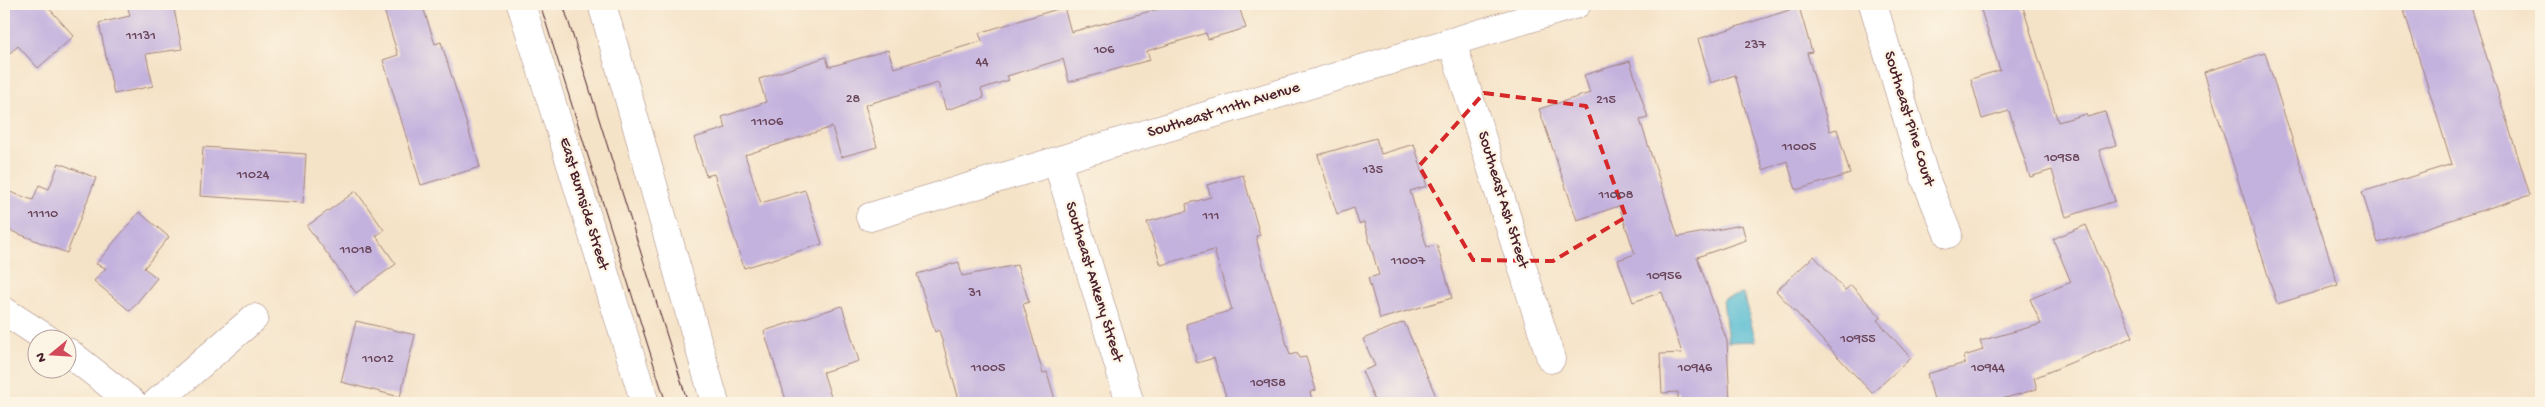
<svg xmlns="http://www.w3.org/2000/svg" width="2545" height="407" font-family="'Gochi Hand',sans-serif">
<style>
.water{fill:#55bbd2;stroke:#506d7e}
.building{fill:#c4b2de}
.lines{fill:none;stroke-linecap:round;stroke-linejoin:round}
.street-casing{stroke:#a0817a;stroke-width:29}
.secondary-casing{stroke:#a0817a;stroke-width:29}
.street{stroke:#fff;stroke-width:28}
.secondary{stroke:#fff;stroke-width:28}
.tram{stroke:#4a1f2b;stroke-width:1}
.marked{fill:none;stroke:#d62828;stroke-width:4;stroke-dasharray:10 6;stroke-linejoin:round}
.labels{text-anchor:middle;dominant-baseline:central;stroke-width:4.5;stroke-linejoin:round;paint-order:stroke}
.number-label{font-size:14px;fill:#684458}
.street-label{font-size:16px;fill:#4a1f2b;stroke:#fcf5e5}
</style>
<rect width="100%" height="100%" fill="#fcf5e5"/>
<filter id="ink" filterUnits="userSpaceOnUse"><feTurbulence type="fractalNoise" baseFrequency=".02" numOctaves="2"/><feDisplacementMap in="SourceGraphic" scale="10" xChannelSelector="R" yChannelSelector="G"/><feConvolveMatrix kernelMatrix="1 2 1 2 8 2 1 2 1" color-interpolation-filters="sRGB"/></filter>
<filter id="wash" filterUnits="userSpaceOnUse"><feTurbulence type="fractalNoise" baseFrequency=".0096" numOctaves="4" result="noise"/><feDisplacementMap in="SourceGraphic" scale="20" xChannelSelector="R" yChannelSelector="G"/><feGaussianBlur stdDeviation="1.12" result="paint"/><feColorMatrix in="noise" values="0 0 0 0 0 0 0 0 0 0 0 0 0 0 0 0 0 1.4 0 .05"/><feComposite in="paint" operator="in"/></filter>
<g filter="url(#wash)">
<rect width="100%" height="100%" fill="#f5e3c8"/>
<path class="water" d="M1743,294L1756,341L1728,342L1723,299Z"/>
<g id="blocks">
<path class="building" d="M4,4H45L74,36L38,68L18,46L4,58Z
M127,4H173L182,49L146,54L153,86L114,94L99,23L130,16Z
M402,4H422L435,44L441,42L480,167L421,185L383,60L398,55L384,10Z
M1161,4H1238L1246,28L1208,39L1206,33L1147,51L1150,60L1069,82L1063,59L1007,76L1009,80L981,89L984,98L946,110L938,83L865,105L877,147L841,157L832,127L745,155L761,203L805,190L822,244L744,268L714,174L706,176L694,138L726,128L722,117L766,102L759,79L826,57L829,67L888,50L894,68L982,41L979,33L1064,7L1071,32L1162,8Z
M1979,4H2022L2058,122L2086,114L2087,117L2105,112L2116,145L2099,150L2115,201L2066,217L2052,170L2030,177L2009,111L1982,119L1971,79L2000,70Z
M2402,4H2470L2530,195L2378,243L2362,192L2452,164Z
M1799,7L1812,52L1807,53L1830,131L1837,129L1850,174L1796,190L1787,161L1763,170L1735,75L1711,83L1698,39Z
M2265,53L2338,285L2277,304L2204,72Z
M1630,61L1648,118L1640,120L1678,237L1742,225L1746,240L1697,257L1727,341L1730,403H1678V392L1662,393L1660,354L1682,353L1662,292L1633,302L1618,260L1635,254L1619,206L1577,220L1539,109L1590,93L1584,75Z
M1376,138L1381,154L1414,144L1427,186L1410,191L1427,247L1437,245L1452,298L1380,319L1368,278L1379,275L1364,222L1359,224L1354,208L1337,214L1318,155Z
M203,147L306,154L303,203L200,196Z
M59,163L96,178L67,253L4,228V190L33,200L39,185L49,189Z
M1243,175L1260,235L1256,236L1260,254L1290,355L1297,353L1299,358L1306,357L1316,390L1310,392L1313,403H1228L1214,358L1197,363L1186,324L1232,310L1214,250L1161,265L1147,222L1187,211L1186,204L1211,197L1207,185Z
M356,191L384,230L376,236L396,264L356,293L307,226Z
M139,212L169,237L144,268L157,278L130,311L94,281L106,268L96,264Z
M2086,225L2133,337L2034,378L2037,389L1988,403H1935L1927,374L1965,363L1964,356L1983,350L1980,341L2041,324L2030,299L2071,282L2053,239Z
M1814,256L1845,290L1851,285L1881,317L1877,320L1911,358L1872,393L1776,291Z
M959,262L962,276L1017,265L1029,302L1023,304L1043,373L1047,372L1056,403H960L939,330L935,332L917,274Z
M842,306L859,361L823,372L833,403H787L764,331Z
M356,321L415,335L400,397L341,382Z
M1404,322L1439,403H1376L1362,371L1375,366L1363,339Z"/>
</g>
</g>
<g filter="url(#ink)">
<use href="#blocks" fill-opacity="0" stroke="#a0817a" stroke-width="1"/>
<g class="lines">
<defs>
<path id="street" d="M1873,4L1925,178L1948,234
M1452,42L1551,359
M1057,161L1130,403
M870,217L1577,4
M4,311L49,340
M68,352L133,403
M156,403L254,318"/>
<path id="secondary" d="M521,4L645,403
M602,4L715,403"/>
</defs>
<use href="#street" class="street-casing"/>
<use href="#secondary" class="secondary-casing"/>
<use href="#street" class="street"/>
<use href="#secondary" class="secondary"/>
<path class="tram" d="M540,4L666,403
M563,4L688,403"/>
</g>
</g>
<path class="marked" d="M1484,93L1586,106L1626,217L1553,261L1473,260L1419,166Z"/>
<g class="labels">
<g class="number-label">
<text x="141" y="36">11131</text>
<text x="1755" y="45">237</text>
<text x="1104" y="50">106</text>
<text x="982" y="62">44</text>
<text x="853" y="99">28</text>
<text x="1606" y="100">215</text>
<text x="767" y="122">11106</text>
<text x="1799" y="147">11005</text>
<text x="2062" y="158">10958</text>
<text x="1373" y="170">135</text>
<text x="253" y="175">11024</text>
<text x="1616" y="195">11008</text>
<text x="43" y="214">11110</text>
<text x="1211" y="216">111</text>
<text x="356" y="250">11018</text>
<text x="1408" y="261">11007</text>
<text x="1664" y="276">10956</text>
<text x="975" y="293">31</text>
<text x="1858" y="339">10955</text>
<text x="378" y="359">11012</text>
<text x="988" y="368">11005</text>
<text x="1695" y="368">10946</text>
<text x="1988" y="368">10944</text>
<text x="1268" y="383">10958</text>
</g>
<g class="street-label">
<text transform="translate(1224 111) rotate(-17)">Southeast 111th Avenue</text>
<text transform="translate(1908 119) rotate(73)">Southeast Pine Court</text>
<text transform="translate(1502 200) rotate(73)">Southeast Ash Street</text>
<text transform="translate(583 204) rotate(73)">East Burnside Street</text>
<text transform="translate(1093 282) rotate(73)">Southeast Ankeny Street</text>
</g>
</g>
<rect width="2545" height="407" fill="none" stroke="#fcf5e5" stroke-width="20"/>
<g transform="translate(52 354) rotate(252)"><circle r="24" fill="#fcf5e5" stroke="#b59f9b"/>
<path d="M0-4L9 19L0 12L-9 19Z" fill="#d1495b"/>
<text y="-8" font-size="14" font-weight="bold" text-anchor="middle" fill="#4a1f2b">N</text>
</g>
</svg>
